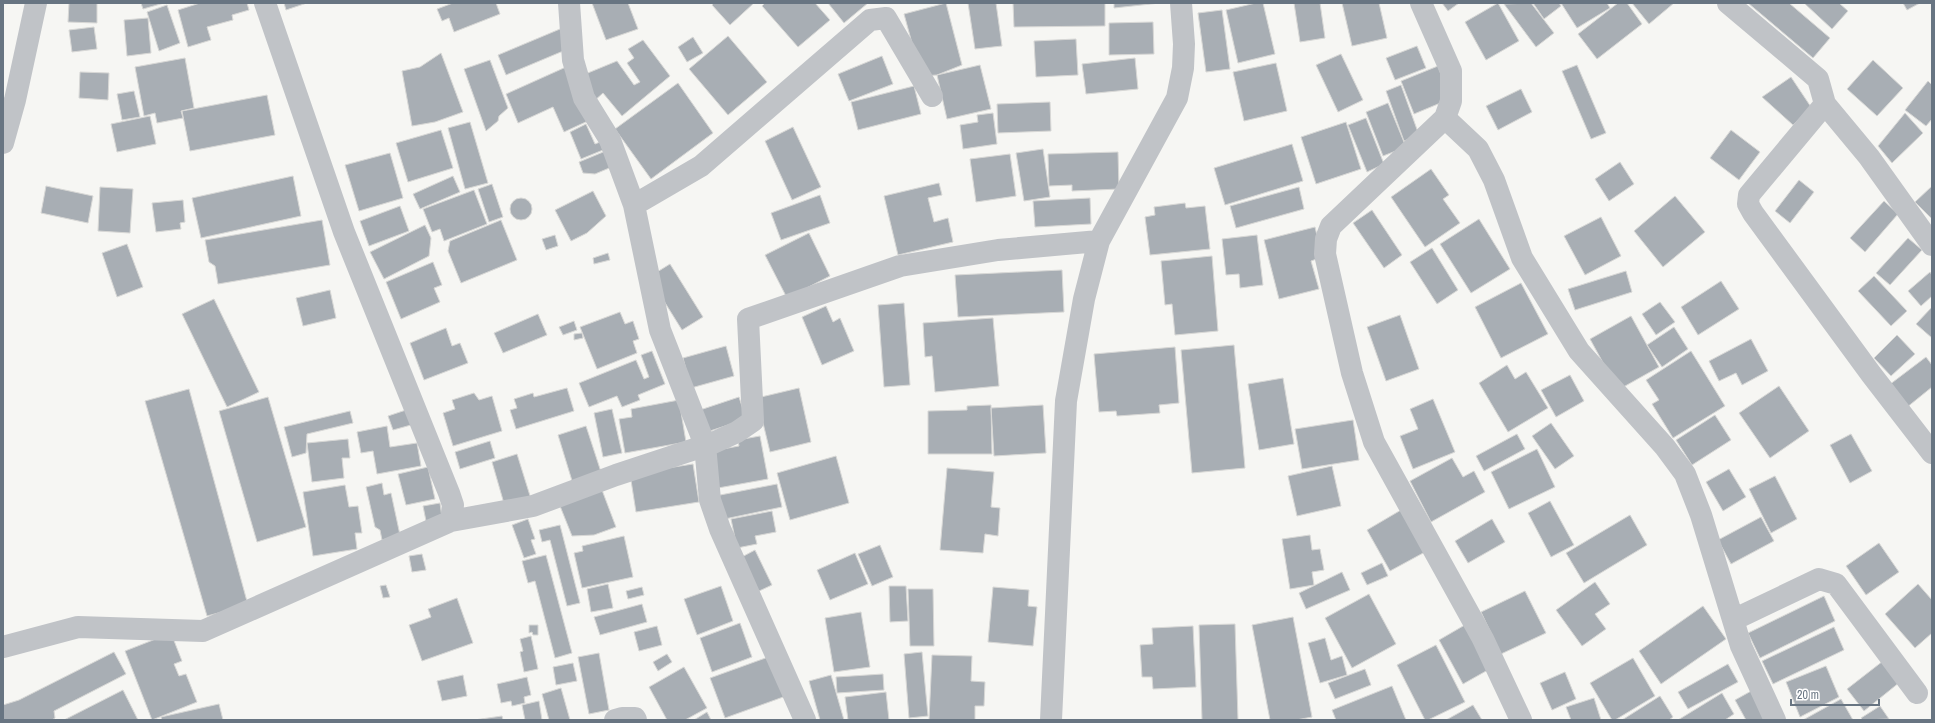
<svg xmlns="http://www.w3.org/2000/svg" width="1935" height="723" font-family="'Archivo Narrow',sans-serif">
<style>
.building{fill:#a8aeb4;stroke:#d8d8d6}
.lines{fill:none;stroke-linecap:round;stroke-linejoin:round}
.minor{stroke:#c0c3c7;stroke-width:22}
.tertiary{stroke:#c0c3c7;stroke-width:22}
</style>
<rect width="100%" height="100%" fill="#f6f6f3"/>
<path class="building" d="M69,3H97V23L68,22Z
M141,3H164L143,9Z
M200,3H247L249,10L232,15L233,20L207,27L211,40L188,47L178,10Z
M284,3H307L286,10Z
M453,3H496L500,14L454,32L449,18L442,21L437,9Z
M592,3H628L638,29L606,40Z
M714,3H754L730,25L712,5Z
M765,3H815L830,20L798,47L762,6Z
M828,3H868L844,23Z
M946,3L962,65L937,75L921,76L904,14Z
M968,3H996L1002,46L975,49Z
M1013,3H1105V26L1014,27Z
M1114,3H1160L1114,8Z
M1256,3H1263L1275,54L1238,63L1226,10Z
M1294,3H1320L1325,38L1300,42Z
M1342,3H1379L1387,38L1352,46Z
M1442,3H1459L1448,11Z
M1498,3L1519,41L1486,60L1465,22Z
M1531,3L1554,33L1536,47L1504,4Z
M1533,3H1559L1561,6L1544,19Z
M1561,3H1607L1610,8L1577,28Z
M1618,3H1627L1642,24L1597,59L1578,34Z
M1632,3H1674L1649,24Z
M1748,3H1789L1830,38L1813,58Z
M1804,3H1839L1848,11L1832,29Z
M1903,3H1920L1907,10Z
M167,5L180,43L159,51L147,12Z
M1222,10L1230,69L1206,72L1198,13Z
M148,18L151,53L127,56L124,20Z
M1153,22L1154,54L1109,55V23Z
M94,27L97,49L72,52L69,30Z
M560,29L568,49L506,75L498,55Z
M728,36L767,82L728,115L689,69Z
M693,37L703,53L687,62L678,47Z
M1076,39L1078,75L1036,77L1034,41Z
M643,40L670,76L622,116L603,93L593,102L583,75L617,61L634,85L640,82L627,63L634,58L628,49Z
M1417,46L1426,68L1395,80L1386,58Z
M441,53L463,112L435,122L412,126L402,71L420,67Z
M1341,54L1363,100L1338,112L1316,65Z
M882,56L893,84L849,101L838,74Z
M185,58L194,108L181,111L183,118L157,123L155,113L144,116L135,67Z
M1135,58L1138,89L1086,94L1082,64Z
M490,60L508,108L499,116L498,121L486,131L464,69Z
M1873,60L1903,88L1877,116L1847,89Z
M1276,63L1287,111L1244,121L1233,72Z
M980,65L991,109L947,119L937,75Z
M1577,65L1606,133L1591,139L1562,71Z
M1438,66L1450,99L1414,114L1401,81Z
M566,67L590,120L564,132L553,107L518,123L506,94Z
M80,72L109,73L108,100L79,98Z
M1791,77L1811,107L1793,125L1762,97Z
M1928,81L1932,85V119L1926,126L1905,110Z
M678,83L713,133L651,179L615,129Z
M1401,85L1419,135L1404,141L1386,91Z
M914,86L921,114L858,130L851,102Z
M1521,89L1532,112L1498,130L1486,106Z
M134,91L140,117L122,120L117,94Z
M267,95L275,135L190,151L182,111Z
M1050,102L1051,131L998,133L997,104Z
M1388,103L1406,147L1383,156L1366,112Z
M993,113L997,144L963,149L960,125L978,122L977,115Z
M1905,113L1923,133L1892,163L1878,146Z
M150,116L156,144L117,152L111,124Z
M1366,118L1384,164L1367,172L1348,125Z
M470,122L488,183L465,189L448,128Z
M1346,122L1361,169L1316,184L1301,137Z
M586,124L595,144L600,142L603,150L581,159L570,132Z
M793,127L821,187L792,200L765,141Z
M441,130L453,168L408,182L396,143Z
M1731,130L1760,152L1739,180L1710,158Z
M1292,144L1303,181L1225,205L1214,168Z
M1043,149L1050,197L1024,201L1016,153Z
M608,150L614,166L595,174L583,173L579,162Z
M1118,152L1119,189L1072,191V185L1049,186L1048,154Z
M390,153L403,198L359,211L345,165Z
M1010,154L1016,196L976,202L970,159Z
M1620,162L1634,184L1609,201L1595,179Z
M1431,169L1449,195L1443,199L1460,223L1425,247L1391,197Z
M293,176L301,216L201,238L192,198Z
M453,176L460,192L420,209L413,194Z
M1799,180L1814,192L1790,223L1775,211Z
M939,183L942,195L928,198L934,222L948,218L953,242L898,255L884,196Z
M492,184L503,217L489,222L478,189Z
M46,186L93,196L88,223L41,213Z
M1932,186V219L1915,202Z
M100,187L133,189L130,233L98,231Z
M1299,187L1304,209L1236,228L1230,206Z
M474,190L487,224L444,241L440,229L432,232L423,209Z
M593,191L606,216L587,233L571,241L555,210Z
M820,195L830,223L781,240L771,213Z
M1675,196L1705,232L1663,267L1634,231Z
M1090,198L1091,224L1035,227L1033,201Z
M510 209a11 11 0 1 1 22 0a11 11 0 1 1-22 0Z
M183,200L185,222L180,223L181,229L156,232L152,203Z
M1884,201L1898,214L1865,252L1850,238Z
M1185,203L1186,208L1205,206L1210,249L1150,255L1145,217L1155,215L1154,207Z
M400,206L409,231L369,246L360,221Z
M1372,210L1402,255L1384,268L1353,223Z
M1601,217L1621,256L1585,275L1564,236Z
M1479,219L1510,269L1471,293L1440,244Z
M322,220L330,265L218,284L215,266L209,262L205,240Z
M501,220L517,260L461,283L448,251L450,241Z
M425,225L431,238L429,256L384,279L370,252Z
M1315,227L1322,257L1311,261L1319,289L1279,299L1264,240Z
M809,233L830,276L787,298L765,255Z
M555,235L558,246L546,250L542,239Z
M1257,235L1263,285L1240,288L1239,274L1226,275L1222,239Z
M1908,238L1922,250L1890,285L1876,273Z
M127,244L143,287L117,297L102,253Z
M1432,248L1458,290L1437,304L1410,262Z
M608,253L610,260L594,264L593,258Z
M1212,256L1218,331L1175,335L1172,304L1165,305L1161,261Z
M433,262L442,285L434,288L440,302L401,319L386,282Z
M670,264L703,317L682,330L649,277Z
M1062,270L1064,312L958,317L955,275Z
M1626,271L1632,292L1575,310L1568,289Z
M1930,272L1932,275V296L1921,306L1908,291Z
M1874,276L1907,311L1891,326L1858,291Z
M1721,281L1739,309L1698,335L1681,307Z
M1521,283L1548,334L1501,358L1475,307Z
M330,290L336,318L303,326L296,298Z
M214,299L259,392L227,407L182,314Z
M1660,302L1675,322L1656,335L1642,314Z
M904,303L910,385L884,387L878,305Z
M826,306L833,322L840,318L854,351L822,365L802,317Z
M1932,307V338L1916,324Z
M620,312L625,324L633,321L639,339L633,341L637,353L597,369L580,327Z
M538,314L547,335L503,353L494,333Z
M1400,315L1419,369L1386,381L1367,327Z
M1631,316L1659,367L1618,390L1590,339Z
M993,318L999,386L935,392L932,356L925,357L923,323Z
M574,321L577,330L563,335L559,327Z
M1674,327L1688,349L1662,367L1647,345Z
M446,328L452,346L460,343L468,363L424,380L410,343Z
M582,333L583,338L574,340V334Z
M1897,335L1915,354L1891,376L1874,358Z
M1751,339L1768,371L1742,385L1736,373L1719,381L1709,361Z
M1234,345L1245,468L1192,473L1181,350Z
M726,346L734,376L691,388L683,358Z
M1175,347L1179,403L1159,405L1160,413L1117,416L1116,411L1099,412L1094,354Z
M652,351L665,384L638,395L640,400L622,407L617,396L589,407L579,383L636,360L644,379L649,377L641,355Z
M1691,351L1725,406L1673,438L1652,404L1659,400L1646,380Z
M1926,357L1932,365V387L1906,408L1889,385Z
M1507,365L1515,379L1526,372L1548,408L1508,432L1479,383Z
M1570,375L1584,401L1556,417L1541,390Z
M1283,378L1294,444L1259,450L1248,384Z
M1779,386L1809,431L1770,458L1739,413Z
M567,388L574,411L516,429L510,410L517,408L514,399L533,393L534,397Z
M799,388L811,442L770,452L757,398Z
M189,389L248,605L207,616L145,401Z
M474,393L479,400L492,396L502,431L453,446L443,413L455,409L452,400Z
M268,397L306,527L257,542L219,411Z
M739,397L746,419L704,433L697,411Z
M1433,399L1455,452L1413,469L1400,436L1418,429L1410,409Z
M679,400L686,442L625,453L619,419L632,417L631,409Z
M991,405L992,454H928V411L967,410V406Z
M1043,405L1046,453L994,456L991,408Z
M612,409L622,453L603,457L594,413Z
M406,410L411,425L393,430L388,416Z
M350,411L353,423L307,434L306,453L292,457L284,427Z
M1715,415L1731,440L1692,465L1676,440Z
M1353,420L1359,460L1302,469L1295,429Z
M1551,423L1574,456L1555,469L1532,436Z
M387,426L390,447L417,443L421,466L377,474L373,451L361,453L357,432Z
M586,426L602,475L573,484L558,435Z
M1517,434L1525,449L1484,471L1476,456Z
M1851,434L1872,471L1850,483L1830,445Z
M760,436L768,479L718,488L712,451L739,446L738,440Z
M348,439L350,458H342L344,478L312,482L307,443Z
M490,441L495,458L460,469L455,452Z
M1537,449L1555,487L1509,509L1491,472Z
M517,454L531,499L505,507L492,462Z
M836,456L849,503L790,520L777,473Z
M1452,458L1463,477L1474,471L1485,492L1431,522L1410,481Z
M693,464L699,502L636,512L630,474Z
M1332,466L1341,506L1297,516L1288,476Z
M428,467L435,499L406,505L398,474Z
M947,468L994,472L991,507L1000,508L998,536L985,534L983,553L940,550Z
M1729,469L1746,497L1723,511L1706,482Z
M1775,476L1797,519L1771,533L1749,489Z
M382,483L384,495L391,493L400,535L382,540L380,530L375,527L366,487Z
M777,484L782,507L720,520L715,496Z
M345,485L349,507L358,506L362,533H355L357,549L313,556L303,492Z
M602,490L616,527L594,535L572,536L560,506Z
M1550,501L1574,545L1551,557L1528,513Z
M440,503L442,518L426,521L423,506Z
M1401,510L1425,552L1390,571L1367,530Z
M772,511L776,532L755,536L757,544L737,548L731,519Z
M1630,515L1647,545L1584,583L1566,553Z
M1761,517L1774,541L1731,564L1718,540Z
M528,519L535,539L531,540L536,554L524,558L512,525Z
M1492,519L1505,542L1468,563L1455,541Z
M560,525L580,603L567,606L550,540L542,542L539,530Z
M1310,535L1312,550L1320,549L1324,570L1312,572L1314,585L1290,589L1282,539Z
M624,536L633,577L582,588L574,553L583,551L582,546Z
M1879,543L1899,572L1866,595L1846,566Z
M880,545L893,577L872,586L858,554Z
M755,550L772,585L757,592L740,558Z
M855,553L868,584L830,600L817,570Z
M422,554L426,570L412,572L409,556Z
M546,555L572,653L555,658L535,581L528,583L522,561Z
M1382,563L1388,576L1367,585L1361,573Z
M1342,572L1350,590L1306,609L1299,593Z
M1595,582L1610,604L1595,614L1606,629L1582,646L1556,610Z
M608,584L613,608L591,612L587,589Z
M1918,584L1932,600V633L1915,648L1885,614Z
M386,585L390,597L383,598L380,586Z
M721,586L733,621L697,635L684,599Z
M889,586H906L908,621L890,622Z
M642,587L644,595L628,599L626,591Z
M993,587L1029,590L1028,606L1037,607L1033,646L988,642Z
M908,589H933L934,646H910Z
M1525,591L1546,633L1501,654L1481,612Z
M1369,594L1396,644L1352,668L1325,618Z
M1824,596L1835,621L1760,658L1748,633Z
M457,598L473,643L422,661L409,625L431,617L428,609Z
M642,604L647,622L600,635L594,617Z
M1703,606L1726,639L1661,684L1639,651Z
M861,612L870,667L834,672L825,618Z
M1293,617L1312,717L1296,720H1270L1252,625Z
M1470,622L1495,666L1463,684L1439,640Z
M740,623L752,657L712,672L700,638Z
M1235,624L1238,720H1202L1199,625Z
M529,625H538V635H533L532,632L529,633Z
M657,626L662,645L639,651L634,632Z
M1193,626L1196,687L1153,689L1152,677H1142L1140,645L1153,644L1152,628Z
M1834,627L1844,650L1773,684L1762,661Z
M171,633L182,661L174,664L179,676L186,674L197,702L152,720L125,651Z
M531,636L538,669L524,672L520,652L523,651L520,639Z
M1325,638L1331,660L1342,656L1347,675L1320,683L1308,643Z
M1436,645L1465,702L1428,720H1425L1397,665Z
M114,652L126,674L54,711L55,718L52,720H3V705L19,700Z
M922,652L928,716L909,718L904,654Z
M599,653L609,710L589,714L578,657Z
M667,654L672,662L658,671L653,662Z
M932,655L972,656L971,681L985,682L984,706H975V720H929Z
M771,656L786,696L725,718L710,678Z
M1633,658L1655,696L1615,720H1612L1590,683Z
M1883,661L1900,682L1864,711L1847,689Z
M573,663L577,681L556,685L553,667Z
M1728,664L1738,682L1688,709L1678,692Z
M1826,666L1839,697L1800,717L1786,682Z
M684,667L707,708L685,720H667L649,687Z
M1365,669L1371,685L1335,699L1328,683Z
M1565,672L1576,699L1552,710L1540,683Z
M883,674L884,690L837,693L836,677Z
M463,675L467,696L442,701L437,681Z
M831,675L844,720H820L809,681Z
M527,677L531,695L524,697L525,703L512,706L511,701L501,703L497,684Z
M1392,686L1406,720H1336L1332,710Z
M561,688L570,720H549L542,694Z
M123,690L138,720H64Z
M1753,690L1770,720H1746L1735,700Z
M886,692L889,720H848L845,697Z
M1722,693L1734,714L1725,720H1678Z
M1660,696L1673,717L1669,720H1622Z
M1594,698L1601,720H1571L1566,707Z
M1841,699L1853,720H1803Z
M539,701L542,720H525L522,705Z
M219,704L223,720H162L161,717Z
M1473,705L1482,720H1446Z
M1880,706L1889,719L1863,720L1861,718Z
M707,712L711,720H694Z
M502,716L503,720H474Z"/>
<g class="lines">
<path class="minor" d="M569,3L573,60L584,98L610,140L634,205L701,166L870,20L886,18L932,96
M1421,3L1451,71V101L1445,118L1331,226L1326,239L1325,254L1352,373L1374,442L1483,639L1521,720
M1728,3L1818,79L1825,104L1869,157L1932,245
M1825,104L1749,195L1748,204L1753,213L1871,374L1932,453
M1445,118L1478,149L1494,180L1522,258L1579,351L1665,447L1685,474L1701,515L1741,646L1775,720
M634,205L660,330L705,445L710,500L720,529L805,720
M451,521L533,506L616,475L713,443L737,432L753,421L748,319L900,266L998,250L1099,241
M1733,620L1819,579L1836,584L1917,693
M3,647L78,627L203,631L451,521L453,505L449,493L344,232L265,3
M615,720L622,718H635L636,720
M1051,720L1066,401L1084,299L1099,241L1177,98L1183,68L1184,44L1181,3"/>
<path class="tertiary" d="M3,143L15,100L36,3"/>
</g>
<rect width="1935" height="723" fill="none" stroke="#687582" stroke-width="8"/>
<path d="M1791 699v6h88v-6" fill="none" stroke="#687582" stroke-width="2"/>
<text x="1797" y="699" font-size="12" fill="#687582" stroke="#ffffff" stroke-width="3" paint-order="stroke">20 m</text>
</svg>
